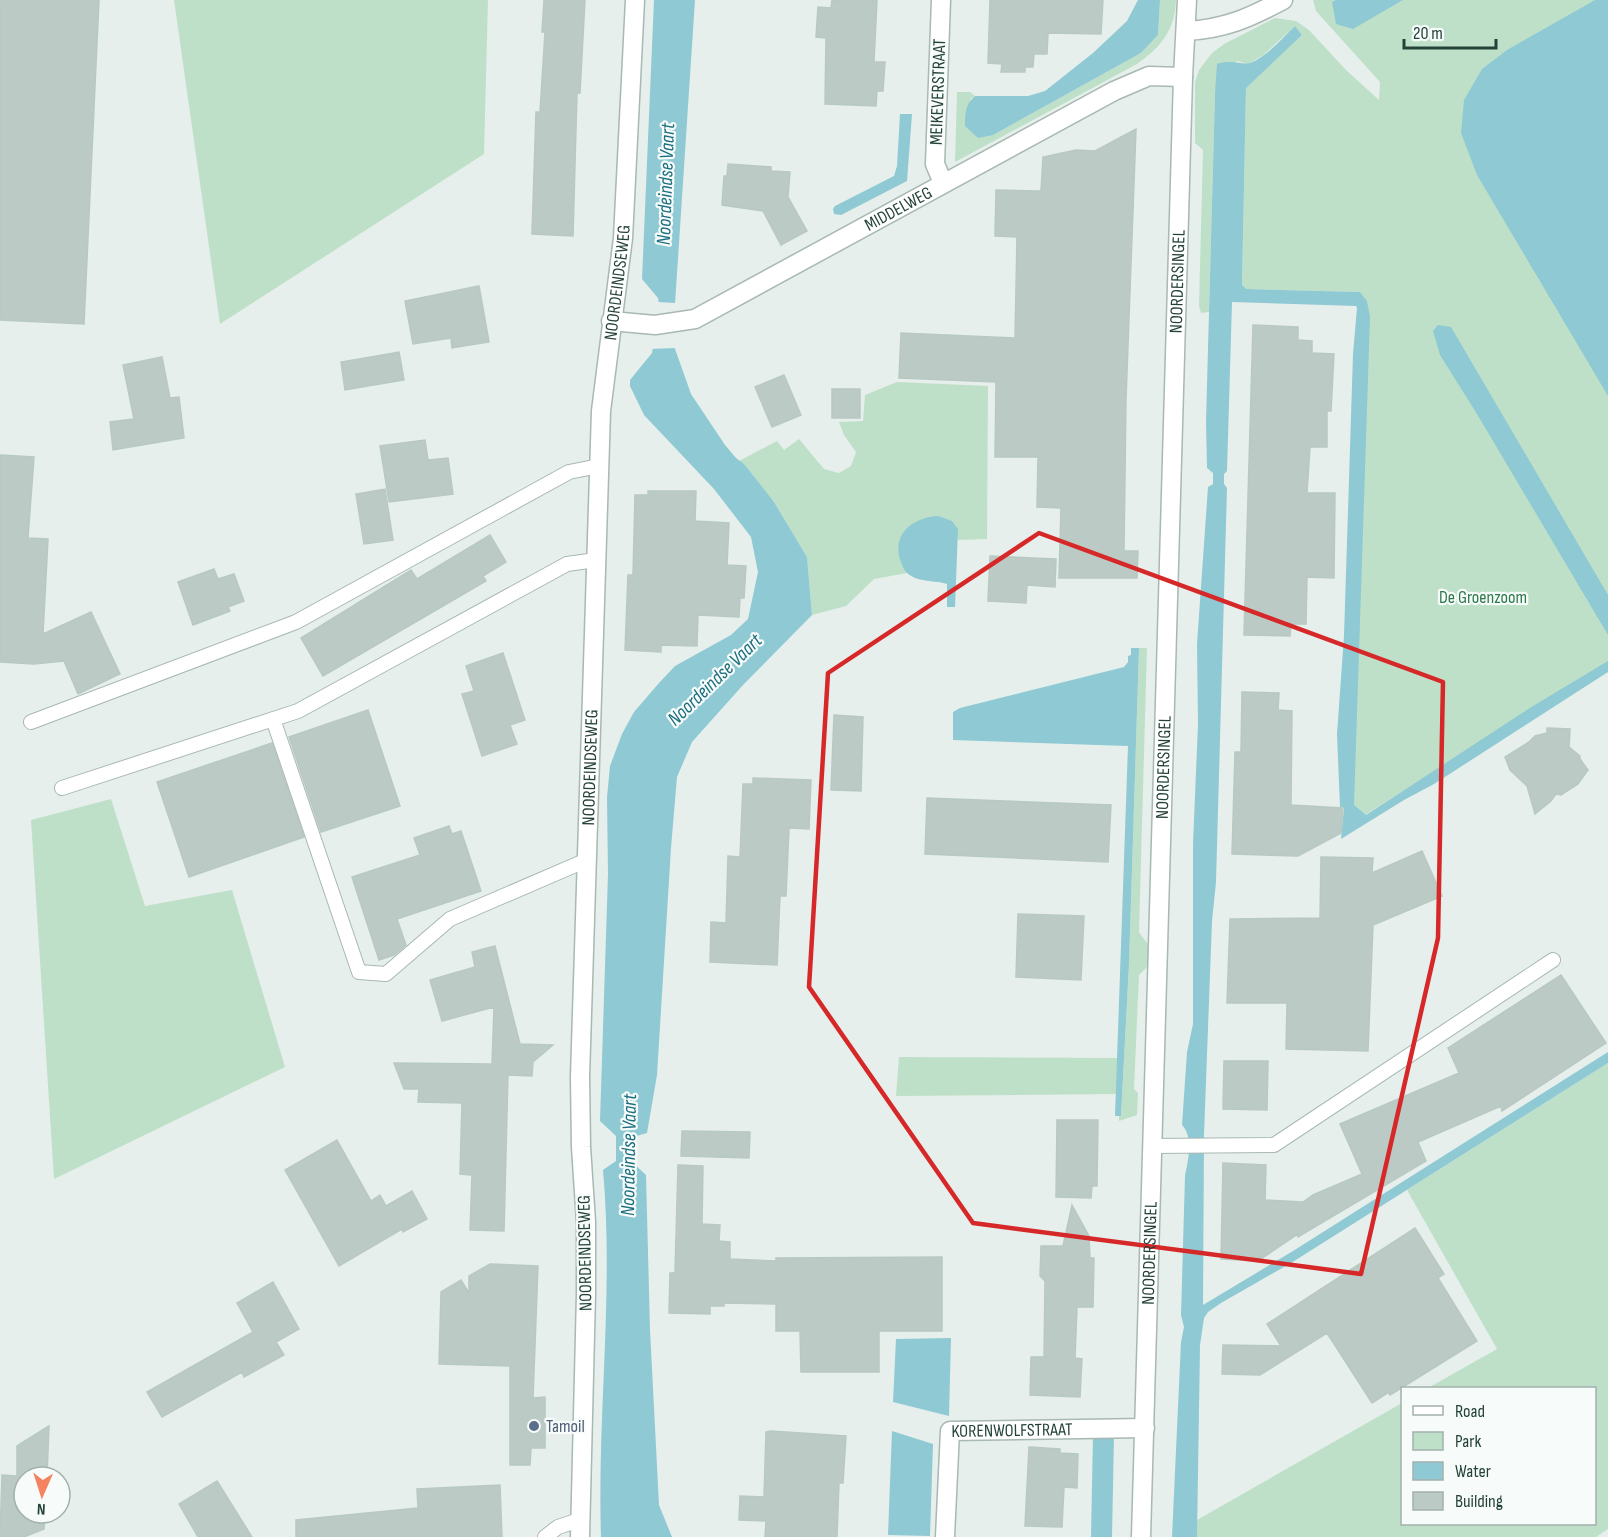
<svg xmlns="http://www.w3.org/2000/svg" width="1608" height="1537" font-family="'Sofia Sans Condensed',sans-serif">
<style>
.green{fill:#bfe0c8}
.water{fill:#8ec9d4}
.pier{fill:#e6efeb}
.building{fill:#bbcac4;stroke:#b8c9c2;stroke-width:1.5}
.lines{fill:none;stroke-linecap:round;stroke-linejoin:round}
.service-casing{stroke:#a8b8b2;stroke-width:16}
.minor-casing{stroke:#a8b8b2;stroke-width:21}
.tertiary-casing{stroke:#a8b8b2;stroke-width:21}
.service{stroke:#fff;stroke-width:14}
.minor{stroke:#fff;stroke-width:18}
.tertiary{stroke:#fff;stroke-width:18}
.marked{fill:none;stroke:#d62828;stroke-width:4.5;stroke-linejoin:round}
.service-dot{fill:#5c6f8a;stroke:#f7fbf9;stroke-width:2}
.labels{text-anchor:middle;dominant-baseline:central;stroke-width:4.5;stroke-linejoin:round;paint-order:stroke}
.street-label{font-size:18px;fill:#24423a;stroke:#f7fbf9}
.park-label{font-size:18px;fill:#2d7a4b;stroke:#f7fbf9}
.service-label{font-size:18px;fill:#4e5e75;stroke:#f7fbf9;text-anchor:start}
.water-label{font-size:20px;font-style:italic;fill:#1c6f80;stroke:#f7fbf9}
</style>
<rect width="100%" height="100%" fill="#e6efeb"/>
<path class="green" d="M174,0H488L484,154L220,324Z
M1160,0H1176C1175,30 1161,47 1137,64L955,162L957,92H970L975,96L970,99L993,135L1141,53L1158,35Z
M1313,0H1608V670L1439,768L1365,815L1348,820L1369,330L1367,301L1360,292L1245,289L1242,285L1246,87L1302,35L1295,26L1262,56L1248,64L1237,61L1215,93L1209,312L1201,313L1199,306L1203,150L1195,143V82L1199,70L1212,53L1224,44L1275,18L1296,21L1309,30L1346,70L1379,100L1380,82L1316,11Z
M897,382L988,386L987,539L958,540L955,524L903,566L907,573L874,579L846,606L812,615L807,557L774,502L739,461L777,441L784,450L799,439L824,469L839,473L851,466L856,452L844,435L839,422L863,421L865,395Z
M1139,648H1147L1139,932L1152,950V962L1139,975L1134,1089L1138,1093L1137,1115L1119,1121V1116H1121L1129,964Z
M111,799L145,906L232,890L285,1067L54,1179L31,820Z
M899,1057L1118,1058L1116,1094L896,1096Z
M1608,1063V1529L1596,1537H1197V1520L1402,1403V1524H1594V1388H1428L1497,1349L1407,1190Z"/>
<path class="water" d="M654,0H695L675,304L674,346L691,394L725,445L736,458L744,464L774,502L807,557L812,615L743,685L692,742L677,777L671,848L657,1075L647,1133L633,1137L631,1161L646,1175L650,1330L659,1505L672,1537H601C597,1415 614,1293 603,1170L616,1161V1136L600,1121L608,874L607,797L610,766L622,734L634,712L659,683L675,666L731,635L748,619L758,572L751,537L714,489L644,415L630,386V380L652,353L659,303L658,298L642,279Z
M1138,0H1160L1158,35L1141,53L993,135L978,138L965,126C965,115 965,104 975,96H1028L1045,91L1093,53L1127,21Z
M1336,0H1403L1353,29L1336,24L1332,2Z
M1595,0H1608V396L1477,175L1461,133L1464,100L1482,69L1507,50Z
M1295,26L1302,35L1246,88L1242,285L1246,289L1360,292L1367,301L1370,317L1354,805L1366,815L1533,706L1608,661V672L1434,784L1404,800L1341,839L1344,808L1340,807L1337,734L1344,636L1353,354L1357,308L1356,306L1232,302L1227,471L1224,474V484L1227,488L1216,882L1212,921L1204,1135L1203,1305L1293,1251L1608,1052V1063L1291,1263L1221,1303L1208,1312L1204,1318L1200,1345L1197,1537H1172L1181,1342L1184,1327L1181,1315L1185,1176C1188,1160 1194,1138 1182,1125L1187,1052L1193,1024V844L1198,724L1197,644L1208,487L1213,484V473L1207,468L1206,422L1215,93L1217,64C1231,59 1241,65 1250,63C1267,57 1282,38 1295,26Z
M900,114H912L907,181L841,215L834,214L833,209L835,206L894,176L897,166Z
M1438,325L1451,327L1608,595V635L1477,414L1440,355L1433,331Z
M938,516L952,521L958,529L955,607H947V584C935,580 919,583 907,573C903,569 901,562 899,556C894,531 916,517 938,516Z
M1131,648H1139L1129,964L1121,1116H1115L1128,746L953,740V712L960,708L1124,667L1128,662V656L1131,655Z
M951,1338L949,1416L893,1402L896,1339Z
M892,1431L933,1444L930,1536L888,1535Z
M1093,1434L1114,1435L1112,1537H1091Z"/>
<path class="pier" d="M658,302L676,303L675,348L651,349Z"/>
<path class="building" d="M0,0H99L84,324L0,320Z
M544,0H585L580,93H577L573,236L532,234L536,112H540L545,32H542Z
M832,0H877L874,62H885L883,91H877L876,106L825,104L826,38L816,37L818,7L831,8Z
M990,0H1103L1101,34L1048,33L1047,54H1034L1033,67H1025V72H1001L1002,64L988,63Z
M1136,129L1126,399L1124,551H1138L1137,578H1059L1061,508L1037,507L1038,457H995L996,382L899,378L901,333L1015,338L1017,237L995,236L996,190L1041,191L1043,157L1076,150L1095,151Z
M728,164L771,167V171L790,172L788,197L807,231L781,245L763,211L722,205L724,176H727Z
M479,286L489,342L452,348L451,338L413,344L405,301Z
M1253,325L1298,327V340L1312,341V353L1334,354L1331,411H1327V447H1310L1307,493H1335L1334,578L1307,577L1306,624H1291L1290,636L1244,635Z
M399,352L404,380L345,390L341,362Z
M162,357L170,398L179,397L184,438L113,450L110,422L134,419L123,365Z
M784,375L801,415L772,427L755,387Z
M832,389H860V418H832Z
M425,440L428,460L448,458L453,494L389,502L380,446Z
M0,455L34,457L28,538L48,539L43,634L91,612L120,674L78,694L64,661L34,664L0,662Z
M385,489L393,540L364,544L356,494Z
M648,491H696L695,521L729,523L727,565L746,566L744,598H740L739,617L698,615L697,646L661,645V652L625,650L628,575H633L635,495H648Z
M490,535L506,562L483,576L486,581L323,676L301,638L411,570L417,579Z
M990,556L1056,559L1055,587L1027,585L1026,603L988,601Z
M214,569L218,579L234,574L244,601L228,607L230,611L193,625L178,582Z
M503,653L525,720L510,725L517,744L482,756L462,694L474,691L466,666Z
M1242,692L1279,693L1278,710L1292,711L1291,805L1343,808L1341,833L1298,856L1232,854L1235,752H1241Z
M368,710L400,806L321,832L289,737Z
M834,715L863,717L861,791L831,790Z
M1547,728L1570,729L1569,747L1580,756V759L1588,770L1578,784L1561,795L1556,794L1551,801L1535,814L1527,786L1510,770L1505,757L1529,742L1535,736L1547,733Z
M272,743L304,837L189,877L157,782Z
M753,778L811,780L809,829L789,828L786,896H780L777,965L710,962L711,922L726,923L728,856L740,857L743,784H753Z
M927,798L1111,805L1108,862L925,854Z
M449,826L452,834L461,831L481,891L397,919L406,945L394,955L379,960L352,877L420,855L414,838Z
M1422,851L1442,896L1373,925L1368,1051L1286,1049L1287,1003H1227L1230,919L1320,918L1321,857L1373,858L1372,873Z
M1018,914L1084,916L1081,980L1016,977Z
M495,946L520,1044L553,1045L533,1062L532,1076L508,1075L504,1231L470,1230L472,1175L460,1174L462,1103L418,1102L419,1089H404L394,1063L492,1064L494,1007L442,1021L430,980L475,967L472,952Z
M1561,975L1606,1043L1502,1111L1501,1106L1418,1142L1426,1161L1298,1237V1234L1258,1261L1221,1259L1223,1163L1266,1165L1265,1200L1303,1202L1313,1195L1362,1174L1340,1124L1459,1073L1448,1048Z
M1224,1061H1268L1267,1110L1223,1109Z
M1057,1120H1098L1097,1186H1092L1091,1198L1056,1197Z
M682,1131L750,1132L749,1158L681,1156Z
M337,1140L371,1201L380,1195L386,1206L412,1191L427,1219L403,1232L402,1229L339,1266L285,1170Z
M678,1165L703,1166L702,1224L720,1225L719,1241L730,1242V1259L776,1261V1258L942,1257V1331H879V1372H801L800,1331H776V1304L724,1303V1306H710V1314L669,1313L670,1273H675Z
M1072,1205L1089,1236L1090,1258H1094L1093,1307H1077L1075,1358L1082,1359L1080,1397L1030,1395L1031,1357H1044L1045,1281L1040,1276L1041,1246H1063Z
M1415,1228L1444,1274L1438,1278L1477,1341L1390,1395L1389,1392L1372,1403L1327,1333L1260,1375L1222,1374L1223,1345L1281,1346L1267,1324Z
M490,1264L538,1266L533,1398L545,1397V1448H531L530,1465H510V1366L439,1364L441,1292L461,1280L469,1293V1276Z
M273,1282L299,1329L276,1342L284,1355L244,1377L242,1372L162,1417L147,1392L253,1332L237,1303Z
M49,1426L47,1477H24V1513H45L44,1529L24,1537H0L2,1475L17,1476V1446Z
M770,1431L846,1436L843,1483H839L837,1537H765L766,1521L739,1520L740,1496L764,1497L766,1432Z
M1029,1447L1060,1449V1453L1078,1454L1077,1488L1064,1487L1062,1527L1025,1526Z
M217,1481L252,1537H198L179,1504Z
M500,1485L502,1537H296V1520L418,1508L417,1489Z"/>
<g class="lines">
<defs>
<path id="service" d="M273,719L359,972L386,974L450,919L587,860
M31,722L296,622L569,472L599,466
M62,788L298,711L567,564L596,560
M1153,1146L1274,1145L1553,960
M545,1537L558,1527L579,1520"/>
<g id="minor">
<path d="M941,0L935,164L943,183"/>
<path d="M1186,31C1225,29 1249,18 1283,0"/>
<path id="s1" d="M611,321L655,325L695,319L1114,91L1149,76L1183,77"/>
<path id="s2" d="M945,1537L950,1431L1145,1428"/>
<path id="s3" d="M1141,1537L1183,77L1187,0"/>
</g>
<g id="tertiary">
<path id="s4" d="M580,1537L586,1294V1222L581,1147L580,1077L601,411L623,238L635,0"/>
</g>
</defs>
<use href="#service" class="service-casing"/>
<use href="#minor" class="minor-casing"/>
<use href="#tertiary" class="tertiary-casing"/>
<use href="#service" class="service"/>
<use href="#minor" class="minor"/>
<use href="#tertiary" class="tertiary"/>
</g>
<path class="marked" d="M1039,533L1443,682L1438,938L1361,1274L973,1223L809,987L828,673Z"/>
<circle class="service-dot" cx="534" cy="1426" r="6"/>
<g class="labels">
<g class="street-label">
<text transform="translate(938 92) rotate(-88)">MEIKEVERSTRAAT</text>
<text stroke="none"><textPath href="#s1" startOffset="316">MIDDELWEG</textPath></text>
<text stroke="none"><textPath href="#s4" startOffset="1256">NOORDEINDSEWEG</textPath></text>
<text stroke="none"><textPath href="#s3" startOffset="1256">NOORDERSINGEL</textPath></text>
<text stroke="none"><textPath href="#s4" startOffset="770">NOORDEINDSEWEG</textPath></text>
<text stroke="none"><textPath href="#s3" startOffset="770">NOORDERSINGEL</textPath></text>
<text transform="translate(585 1253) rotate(-91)">NOORDEINDSEWEG</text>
<text stroke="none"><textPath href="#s3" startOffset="284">NOORDERSINGEL</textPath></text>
<text stroke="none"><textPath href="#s2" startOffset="168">KORENWOLFSTRAAT</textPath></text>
</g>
<g class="park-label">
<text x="1483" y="597">De Groenzoom</text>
</g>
<g class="service-label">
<text x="546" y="1426">Tamoil</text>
</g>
<g class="water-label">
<text transform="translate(666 184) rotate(-88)">Noordeindse Vaart</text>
<text transform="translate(715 680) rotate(-44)">Noordeindse Vaart</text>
<text transform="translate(629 1155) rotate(-89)">Noordeindse Vaart</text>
</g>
</g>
<rect x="1401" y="1387" width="195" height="138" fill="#f7fbf9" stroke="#a3b1ad" stroke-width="1.5"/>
<rect x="1413" y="1406" width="30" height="9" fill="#ffffff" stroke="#a3b1ad" stroke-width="1.5"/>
<text x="1455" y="1417" font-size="18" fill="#24423a">Road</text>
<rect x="1413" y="1432" width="30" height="18" fill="#bfe0c8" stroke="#a3b1ad" stroke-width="1.5"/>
<text x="1455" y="1447" font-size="18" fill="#24423a">Park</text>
<rect x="1413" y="1462" width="30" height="18" fill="#8ec9d4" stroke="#a3b1ad" stroke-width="1.5"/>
<text x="1455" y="1477" font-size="18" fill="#24423a">Water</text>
<rect x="1413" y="1492" width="30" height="18" fill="#bbcac4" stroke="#a3b1ad" stroke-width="1.5"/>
<text x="1455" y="1507" font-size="18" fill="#24423a">Building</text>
<g transform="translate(42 1495) rotate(183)"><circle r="28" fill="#f7fbf9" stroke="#a3b1ad" stroke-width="1.5"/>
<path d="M0-4.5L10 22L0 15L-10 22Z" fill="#f4845f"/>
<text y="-9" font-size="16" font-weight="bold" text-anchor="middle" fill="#24423a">N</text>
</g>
<path d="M1404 39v9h92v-9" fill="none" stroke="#24423a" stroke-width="3"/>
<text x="1413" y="39" font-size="18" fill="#24423a" stroke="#f7fbf9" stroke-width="4.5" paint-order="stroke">20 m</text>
</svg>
